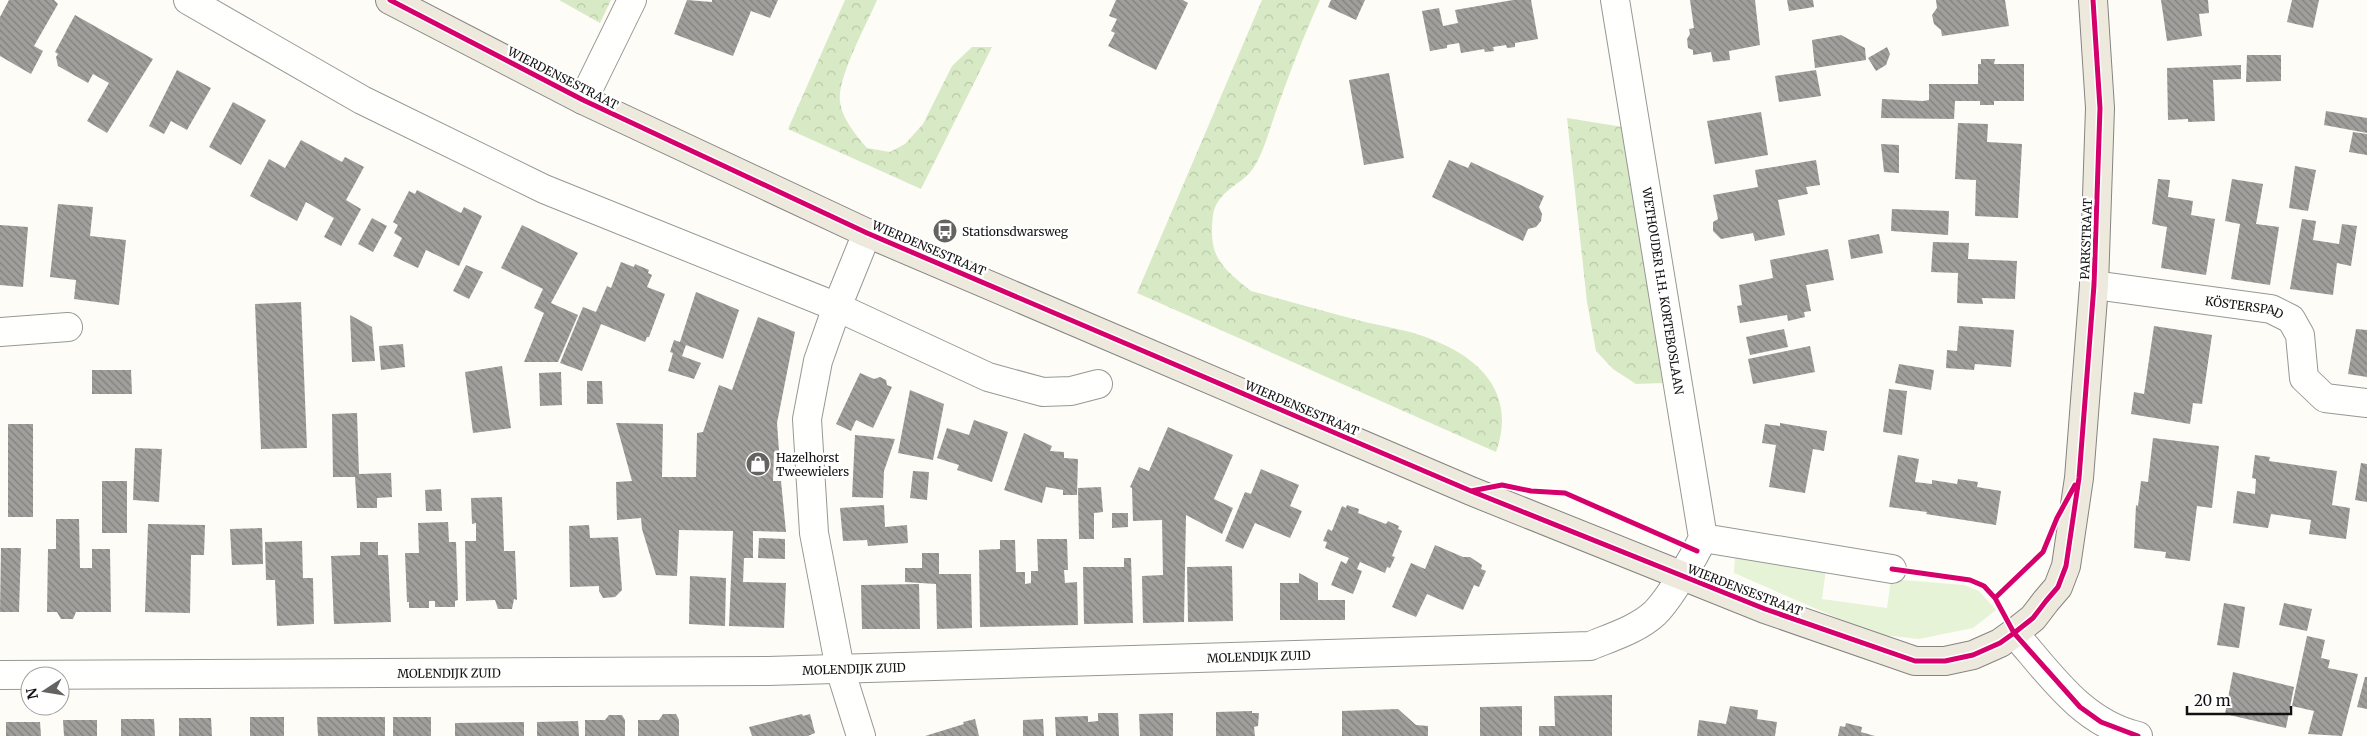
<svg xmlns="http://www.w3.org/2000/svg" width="2367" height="736" font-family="Merriweather,serif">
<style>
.grass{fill:#e7f3d7}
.forest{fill:url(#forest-crowns)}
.building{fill:url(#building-back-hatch)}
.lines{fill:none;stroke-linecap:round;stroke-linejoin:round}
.minor-casing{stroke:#979795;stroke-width:30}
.major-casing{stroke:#858482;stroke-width:30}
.minor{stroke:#fffffe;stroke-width:28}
.major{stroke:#ede9dc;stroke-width:28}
.cycleway-casing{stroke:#fff;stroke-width:8}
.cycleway{stroke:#d6006c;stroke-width:5}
.labels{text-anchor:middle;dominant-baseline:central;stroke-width:5;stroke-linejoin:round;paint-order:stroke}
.street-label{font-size:12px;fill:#111;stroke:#fff}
.poi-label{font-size:12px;fill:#111;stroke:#fff;text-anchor:start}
</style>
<defs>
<pattern id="forest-crowns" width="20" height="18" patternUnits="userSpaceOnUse" patternTransform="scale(1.25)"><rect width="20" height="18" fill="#d8eac5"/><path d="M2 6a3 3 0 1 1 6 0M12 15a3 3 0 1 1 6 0" fill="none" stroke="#b8c8a8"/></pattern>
<pattern id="building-back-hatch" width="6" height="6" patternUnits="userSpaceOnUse" patternTransform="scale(1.25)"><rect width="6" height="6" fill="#a19f9c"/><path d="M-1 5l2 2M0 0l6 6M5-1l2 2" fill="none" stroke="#82807e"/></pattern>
</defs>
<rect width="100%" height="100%" fill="#fdfcf7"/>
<path class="grass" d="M1735,554L1826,569L1822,599L1887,608L1891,579L1964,585L1979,591L1996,610L1973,628L1919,639L1874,634L1734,573Z"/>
<path class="forest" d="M559,0H611L600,23Z
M845,0H877C867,24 837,77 840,102C842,119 856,135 867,148L890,152L905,144L923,124L952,66L972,47H992L921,189L788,129Z
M1262,0H1320C1303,37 1289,75 1275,114C1269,131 1264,151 1254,167C1244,184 1217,190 1213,215C1208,257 1221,267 1251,291C1288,301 1325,311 1361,321C1386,327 1415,331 1438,342C1487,363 1515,399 1496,452L1137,293Z
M1567,118L1623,127L1663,383L1636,384L1613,369L1596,351L1587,302Z"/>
<path class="building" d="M9,0H54L58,4L34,46L43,51L31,74L0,56V17Z
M687,0L712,2V0H778L770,18L751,11L733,56L674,34Z
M1116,0H1183L1188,3L1156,70L1108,46L1115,33L1111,31L1117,19L1109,16Z
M1331,0H1365L1356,20L1328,7Z
M1513,0H1531L1538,39L1515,43V47L1507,48L1506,45L1493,47L1494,51L1485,52L1484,49L1461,53L1459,43L1447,45V48L1430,51L1422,11L1439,8L1443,26L1458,23L1455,10Z
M1690,0H1755L1760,45L1729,51L1730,60L1713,62L1711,52L1693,55V50L1688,48L1687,39L1690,34L1689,29L1694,28Z
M1787,0H1813L1814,7L1789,11Z
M1936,0H2005L2009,26L1942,36L1941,30L1934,24L1932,15L1937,8Z
M2161,0H2208L2209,13L2199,14L2202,36L2167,41Z
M2292,0H2319L2313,28L2287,22Z
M75,15L153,59L107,133L87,121L109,83L93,74L88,83L58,66L56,57L58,54L55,52Z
M1841,35L1865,48L1866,60L1815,68L1812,40Z
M1887,47L1890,54L1886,65L1876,71L1868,58Z
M2247,55H2281V81L2246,82Z
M1981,59H1995L1994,64H2024V101H1994V105H1980V101H1955L1954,119L1881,118L1882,99L1923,101L1929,100V84H1978V64H1981Z
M2241,65V79L2213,80L2215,121L2188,122V119L2168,120L2167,68Z
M177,70L211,88L187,130L171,121L164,134L149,126Z
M1816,70L1821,96L1779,102L1775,76Z
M1389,73L1404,158L1364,165L1349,80Z
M233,102L266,120L241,165L209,147Z
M2326,111L2367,118V133L2324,125Z
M1761,112L1768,155L1715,164L1707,121Z
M1958,123L1988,124L1987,142L2022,144L2018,218L1975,216L1976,180L1955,179Z
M2353,132L2367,134V155L2349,152Z
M301,140L342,162L345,157L364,167L346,200L361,209L341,246L324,237L334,218L306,202L297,221L250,196L269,159L285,168Z
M1881,144L1899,145V173L1884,172Z
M1449,160L1468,168L1471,162L1544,196L1539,207L1542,214L1541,221L1536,227L1528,229L1523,241L1432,197Z
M1816,160L1820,185L1806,187L1808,194L1778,200L1785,235L1755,241L1753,233L1721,239L1713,231V222L1718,219L1713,195L1758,187L1755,170Z
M2295,166L2316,170L2308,211L2289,208Z
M2158,179L2170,180L2168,197L2193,201L2191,215L2215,219L2206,275L2161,268L2167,227L2152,224Z
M2232,179L2263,184L2256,224L2279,227L2270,285L2231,279L2240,224L2225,221Z
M417,190L461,213L464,207L482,216L459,266L426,250L418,268L393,256L402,238L394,233L398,225L393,222L409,191L415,194Z
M58,204L93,207L90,236L126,240L119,305L74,299L76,280L50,277Z
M1892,209L1949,211L1948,235L1891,231Z
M372,218L387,226L373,252L358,244Z
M2302,219L2316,221L2313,240L2339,244L2342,224L2357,226L2351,266L2337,263L2333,295L2290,289Z
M0,225L28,227L23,287L0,285Z
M522,225L578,253L551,303L578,315L558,362H524L544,313L534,308L543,289L501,268Z
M1879,234L1883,253L1851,259L1848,240Z
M1933,242L1969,243L1968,259L2017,261L2015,299L1982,298L1983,304L1957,303L1958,273L1931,272Z
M1828,249L1834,280L1806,285L1811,311L1804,312L1805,317L1788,321L1787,315L1740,323L1737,306L1742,305L1739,285L1773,278L1770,260Z
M621,262L634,267L635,264L649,270L648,273L652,275L647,287L665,294L649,337H647L645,342L601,324L582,371L560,363L583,307L596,312L607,286L611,288Z
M466,265L483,272L469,299L453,291Z
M696,292L739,310L723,359L686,345L682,356L701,363L694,379L668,371L673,353L670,352L674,340L680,342Z
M301,302L307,448L261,449L255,304Z
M350,315L372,327L375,361L352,362Z
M758,317L795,332L777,423L779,451L774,452L773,481H781L786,532L753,531V558H744L743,582L786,583L784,628L729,626L733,531L679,530L677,576L656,575L642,529L641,518L617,520L616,482L632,481L616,423L663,424L662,477H696L697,433L703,432L719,385L732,390Z
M1959,326L2014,330L2011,367L1975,364L1974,370L1946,368L1947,350L1957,351Z
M2154,326L2212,335L2202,404L2193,403L2190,424L2131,414L2134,392L2144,394Z
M1784,329L1788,347L1750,355L1746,337Z
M2356,329L2367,330V377L2348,374Z
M403,344L405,367L381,370L379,346Z
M1810,346L1815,372L1753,384L1748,359Z
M1899,364L1934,370L1931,390L1895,383Z
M502,366L511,428L473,433L465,372Z
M92,370H131L132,394H92Z
M561,372L562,405L540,406L539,373Z
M860,373L874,379L880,377L886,380L887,385L892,387L873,428L856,420L851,431L836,424Z
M587,381H602L603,404H587Z
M1889,389L1907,391L1902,435L1883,432Z
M910,390L944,404L933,460L898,453Z
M357,413L359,474L391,473L392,497L377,498V508H357L355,477H333L332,414Z
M974,420L1008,432L992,482L957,470L959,465L937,458L947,428L969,435Z
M1780,423L1827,431L1824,451L1813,449L1805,493L1769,487L1776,445L1762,443L1765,424L1780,426Z
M8,424H33V517H8Z
M1168,427L1233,455L1214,499L1233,508L1222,534L1186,515L1184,622L1143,623L1142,576L1163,575L1162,520L1133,521L1132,488L1130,487L1139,467L1149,471Z
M1024,433L1052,446L1050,451L1064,452V458L1078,459L1077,495H1063V490L1046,487L1042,503L1004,490Z
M855,435L895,439L884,471L883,498L852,497Z
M2153,438L2219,446L2212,508L2197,506L2190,561L2165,558L2166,552L2134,548L2136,505L2138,506L2141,481L2148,482Z
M135,448L162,449L159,502L133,500Z
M1898,455L1919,459L1915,482L1932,484V480L1957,484L1958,479L1978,482L1977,487L2001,491L1996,525L1926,514L1927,512L1889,507Z
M2255,455L2270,457L2269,461L2337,471L2332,505L2350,508L2346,539L2309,534L2311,520L2271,514L2268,528L2233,523L2237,491L2255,494L2256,479L2252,478Z
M2361,463L2367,464V502L2355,500Z
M1261,469L1299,485L1290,506L1302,511L1290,538L1255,523L1243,549L1225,541L1245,492L1251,494Z
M913,471L929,472L927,500L910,498Z
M102,481H127V533H102Z
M1101,487L1103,512L1094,513V539H1079L1078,488Z
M441,489L442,511H426L425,490Z
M502,497L504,551H515L517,600L514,599L512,609H498L495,600L466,601L465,541H476V523L472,524L471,498Z
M884,505L885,527L907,525L908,543L868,546L867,540L843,541L840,508Z
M1347,505L1359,509L1358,513L1373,519L1386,524L1388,521L1399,526L1398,529L1402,531L1392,556L1395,557L1390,568L1387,567L1385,573L1360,562L1357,569L1362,571L1353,594L1331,585L1341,561L1346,564L1349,558L1325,548L1327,542L1323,541L1328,529L1332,531L1342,506L1346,508Z
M1112,513H1128V527L1112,528Z
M56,519H79L80,568H92V549H110L111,612H76L73,619H61L57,612H47L48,549H56Z
M448,522L449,542H456L458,600L455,601V607H435V601H429V608H409V602H407L405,553H419L418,523Z
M148,524L205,525L204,555H191L190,613L145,612Z
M589,525L590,538L618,537L622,590L615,597L603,598L599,591V586L570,587L569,526Z
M262,528L263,564L232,565L230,529Z
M759,538L785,539V559L758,558Z
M1037,539H1067L1068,570H1064L1065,583L1077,582L1078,625L980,627L979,550L1000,549V540H1015L1016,572H1025V584L1031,583V571H1038Z
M302,541L303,578H313L314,624L277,626L275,580H266L265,542Z
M360,542H378V555H388L391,622L334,624L331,556L360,555Z
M1435,545L1463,557H1470L1482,565L1481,569L1486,571L1479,587L1474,585L1463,610L1427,594L1416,617L1392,607L1411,563L1425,569Z
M1,548H21L19,612H0Z
M922,553H939V574H971L972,628L937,629L936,584L905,582V568H922Z
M1124,558H1131L1133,623L1084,624L1083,567H1124Z
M1232,566L1233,621L1188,622L1187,567Z
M1299,573L1318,583V600H1345V620H1280V583H1299Z
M690,576L726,578L725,626L689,624Z
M919,584L920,629H862L861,585Z
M2224,603L2245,607L2239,648L2217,645Z
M2284,603L2312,609L2307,631L2279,625Z
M2307,636L2325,640L2321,658L2330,660L2328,668L2358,674L2342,736L2308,734L2314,711L2292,706Z
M2233,672L2294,687L2286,728L2225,714Z
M2365,677H2367V709L2357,707Z
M1612,695V736H1539V726H1555L1554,696Z
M1522,706V736H1480V707Z
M1730,706L1758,710L1757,719L1777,722L1775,736H1697L1699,720L1726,724Z
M1398,709L1416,725L1428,726V736H1342V711Z
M1252,711V713H1259L1258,726L1254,727L1255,736H1216V712Z
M1098,713H1118L1119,736H1056L1055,717L1088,716V722L1098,721Z
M1173,713V736H1140L1139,714Z
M663,714H676L679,720V736H638V720H659Z
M802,714L803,716L810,714L815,733L808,736H752L749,727Z
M609,715H622L625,720V736H585V720H605Z
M250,717H284V736H250Z
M317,717H385V736H318Z
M393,717H431V736H393Z
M179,718H211L212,736H179Z
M121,719H154L155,736H121Z
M975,719L979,736H925L964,724L963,722Z
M1043,719L1044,736H1023V720Z
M63,720H97V736H64Z
M578,721L579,736H537V722Z
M6,722H40L41,736H6Z
M524,722V736H455V723Z
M1846,723L1862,727L1861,732L1875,736H1838L1840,726L1845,727Z"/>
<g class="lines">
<defs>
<g id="minor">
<path d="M188,0L362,100L544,189L837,307L988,377L1043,392L1071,391L1098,384"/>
<path d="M583,100L632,0"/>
<path id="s1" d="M2094,285L2271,309L2291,319L2300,335L2304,378L2325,398L2367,403"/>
<path d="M0,332L68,327"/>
<path d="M1703,538L1892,569"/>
<path d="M2014,633C2050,674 2082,723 2138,736"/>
<path id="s2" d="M0,675L768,671L1590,646C1612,637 1638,629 1655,613C1670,598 1694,557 1703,538L1615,0"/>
<path d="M861,736L840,669L814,533L807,419L818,361L837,307L867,233"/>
</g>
<path id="major" d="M390,0L583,100L867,233L1471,491L1765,609L1915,661H1945L1973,655L2000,643L2014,633L2033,618L2046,601L2058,587L2066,566L2079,478L2094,285L2100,108L2093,0"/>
</defs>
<use href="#minor" class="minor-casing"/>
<use href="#major" class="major-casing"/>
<use href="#minor" class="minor"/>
<use href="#major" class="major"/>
<defs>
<path id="cycleway" d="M390,0L583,100L867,233L1471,491L1765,609L1915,661H1945L1973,655L2000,643L2014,633L2033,618L2046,601L2058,587L2066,566L2079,478L2094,285L2100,108L2093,0
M1471,491L1502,485L1531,491L1565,493L1697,551
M1892,569L1970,580L1984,586L1995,598L2014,633L2080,707L2101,722L2138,736
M1995,598L2043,552L2057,518L2075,485"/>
</defs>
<use href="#cycleway" class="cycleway-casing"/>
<use href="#cycleway" class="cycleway"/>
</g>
<defs>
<symbol id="bus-disc" viewBox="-11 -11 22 22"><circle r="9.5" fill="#646362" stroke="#fff"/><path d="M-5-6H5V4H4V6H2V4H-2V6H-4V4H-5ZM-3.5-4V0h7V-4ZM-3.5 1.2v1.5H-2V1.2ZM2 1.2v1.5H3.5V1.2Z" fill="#fff"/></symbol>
<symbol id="shop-disc" viewBox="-11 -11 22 22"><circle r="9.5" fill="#646362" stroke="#fff"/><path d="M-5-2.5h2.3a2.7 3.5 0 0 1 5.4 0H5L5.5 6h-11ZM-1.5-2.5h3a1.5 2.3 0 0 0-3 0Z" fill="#fff"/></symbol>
</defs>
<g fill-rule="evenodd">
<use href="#bus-disc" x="931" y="217" width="28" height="28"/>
<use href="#shop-disc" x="744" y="450" width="28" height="28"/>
</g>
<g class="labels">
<g class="street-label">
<text transform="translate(563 78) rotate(27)">WIERDENSESTRAAT</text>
<text transform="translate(2086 239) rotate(-88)">PARKSTRAAT</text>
<text transform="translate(929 248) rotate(23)">WIERDENSESTRAAT</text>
<text transform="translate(1663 291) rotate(81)">WETHOUDER H.H. KORTEBOSLAAN</text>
<text stroke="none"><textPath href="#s1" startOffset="152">KÖSTERSPAD</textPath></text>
<text transform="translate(1302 408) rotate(23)">WIERDENSESTRAAT</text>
<text transform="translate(1745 590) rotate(21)">WIERDENSESTRAAT</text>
<text stroke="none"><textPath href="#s2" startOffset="1259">MOLENDIJK ZUID</textPath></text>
<text stroke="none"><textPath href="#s2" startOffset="854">MOLENDIJK ZUID</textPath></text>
<text stroke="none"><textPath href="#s2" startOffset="449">MOLENDIJK ZUID</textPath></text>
</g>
<g class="poi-label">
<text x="962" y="231">Stationsdwarsweg</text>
<text x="776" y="457">Hazelhorst<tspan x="776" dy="14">Tweewielers</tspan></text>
</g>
</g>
<g transform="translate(45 691) rotate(258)"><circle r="24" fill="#ffffff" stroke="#a0a0a0"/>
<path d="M0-4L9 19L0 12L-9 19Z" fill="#646362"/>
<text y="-8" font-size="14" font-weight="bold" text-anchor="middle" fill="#111111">N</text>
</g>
<path d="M2187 706v8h104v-8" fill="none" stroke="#111111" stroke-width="2.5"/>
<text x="2194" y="706" font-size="15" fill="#111111" stroke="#ffffff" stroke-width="4" paint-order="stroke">20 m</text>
</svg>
